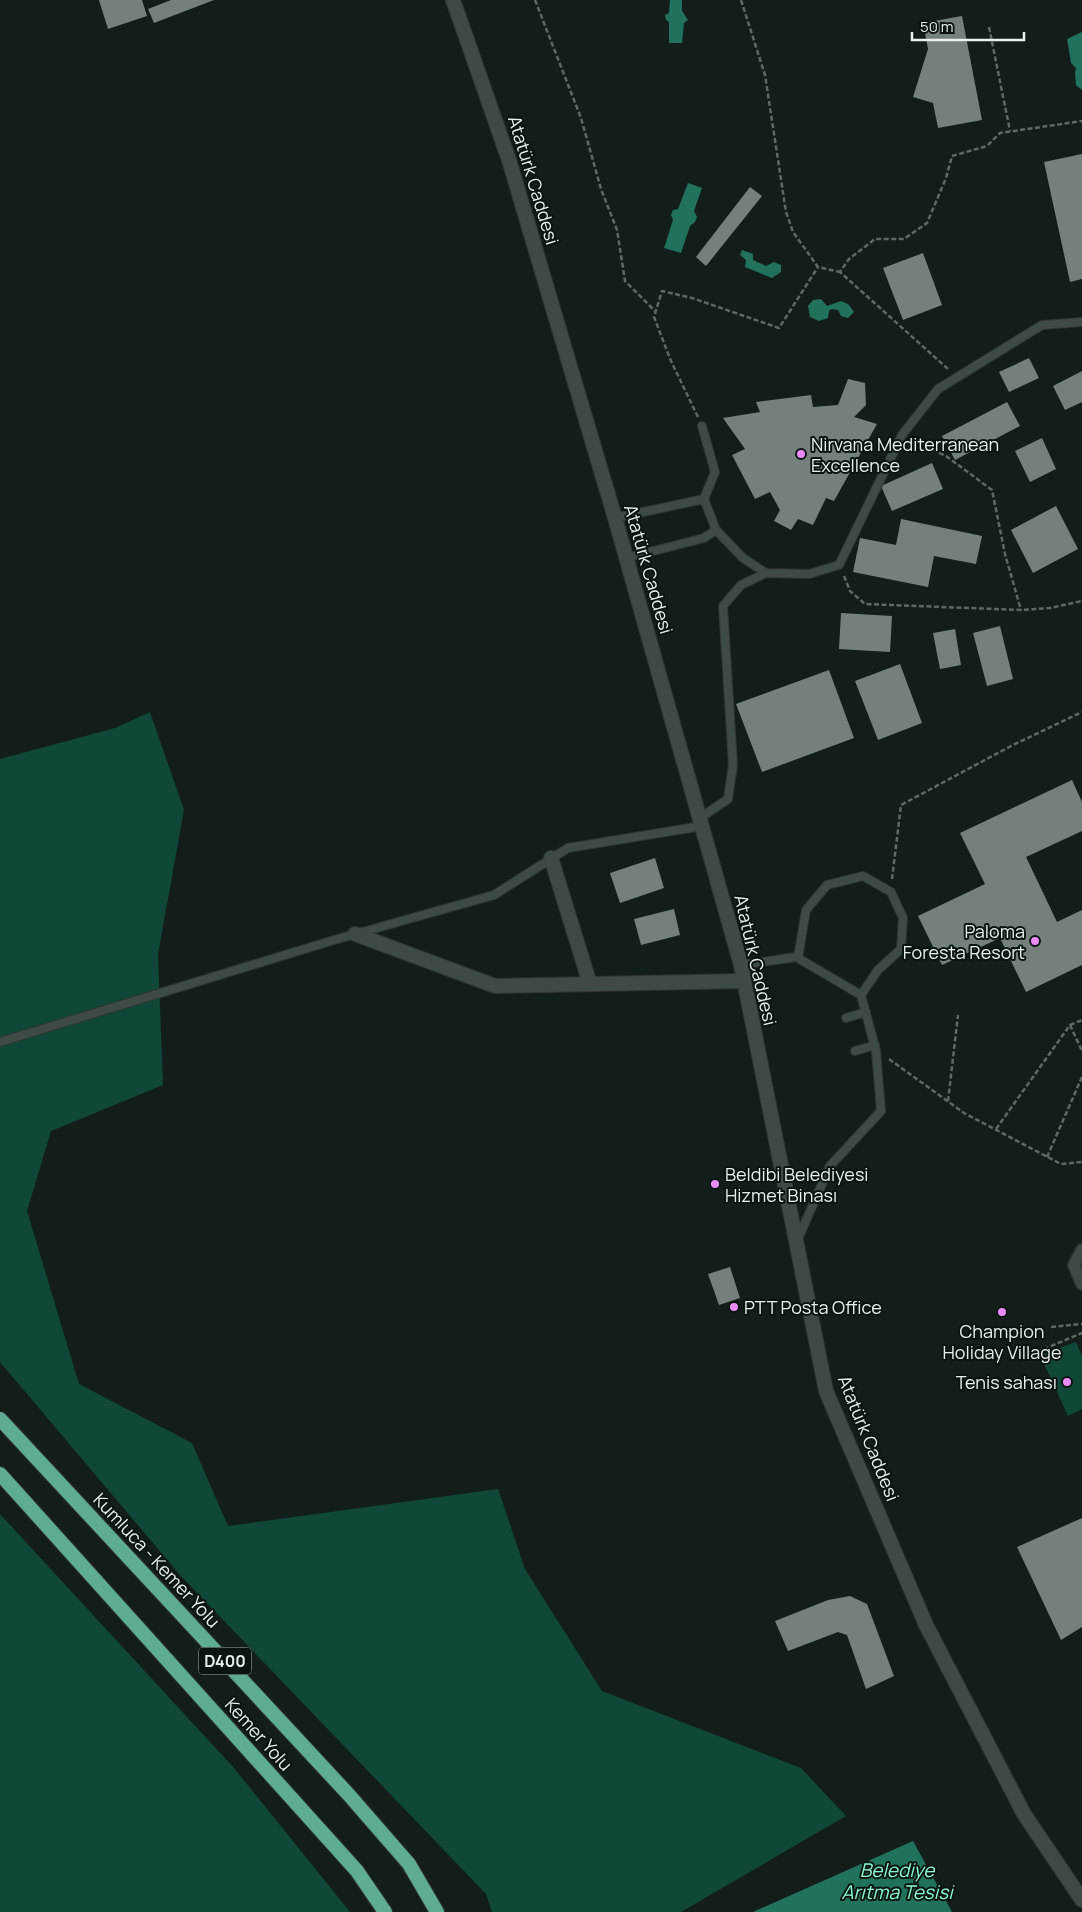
<svg xmlns="http://www.w3.org/2000/svg" width="1082" height="1912" font-family="Manrope,sans-serif">
<style>
.green{fill:#0f4739}
.water{fill:#21725d}
.building{fill:#73807b}
.lines{fill:none;stroke-linecap:round;stroke-linejoin:round}
.service-casing{stroke:#303634;stroke-width:10}
.pedestrian-casing{stroke:#303634;stroke-width:14}
.minor-casing{stroke:#303634;stroke-width:16}
.tertiary-casing{stroke:#303634;stroke-width:16}
.trunk-casing{stroke:#303634;stroke-width:16}
.path{stroke:#5e6865;stroke-width:2.5;stroke-dasharray:5 2.5;stroke-linecap:butt}
.service{stroke:#3d4a46;stroke-width:8}
.pedestrian{stroke:#3d4a46;stroke-width:11}
.minor{stroke:#3d4a46;stroke-width:14}
.tertiary{stroke:#3d4a46;stroke-width:14}
.trunk{stroke:#5eac94;stroke-width:14}
.poi-dot{fill:#ec8cfb;stroke:#0a1512;stroke-width:2}
.labels{text-anchor:middle;dominant-baseline:central;stroke-width:4;stroke-linejoin:round;paint-order:stroke}
.shield{fill:#0a1512;stroke:#a5aeab;stroke-width:1}
.shield-label{font-size:16px;font-weight:bold;fill:#e8f0ed}
.street-label{font-size:18px;fill:#e8f0ed;stroke:#0a1512}
.poi-label{font-size:18px;fill:#e8f0ed;stroke:#0a1512;text-anchor:start}
.water-label{font-size:19px;font-style:italic;fill:#88f8d7;stroke:#0a1512}
</style>
<rect width="100%" height="100%" fill="#131e1b"/>
<path class="green" d="M150,712L184,810L158,954L163,1085L51,1131L27,1211L79,1384L192,1443L228,1526L498,1489L525,1569L602,1691L801,1768L846,1816L681,1912H492L486,1894L180,1575L0,1362V759L115,728Z
M1076,1342L1082,1356V1409L1068,1416L1040,1355Z
M0,1514L234,1768L350,1912H0Z"/>
<path class="water" d="M670,0H682V11L688,20L684,23L682,43H669V22L666,20L665,15L669,13Z
M1082,32V90L1076,85L1075,74L1076,68L1071,63L1067,39Z
M688,183L702,188L694,211L697,217L695,222L690,226L681,253L664,248L673,220L671,215L673,210L678,209Z
M742,250L753,254V260L766,266L774,262L781,265V272L772,278L745,267L746,260L740,255Z
M821,299L827,306L841,301L848,304L854,312L848,318L841,316L838,310L831,309L829,311L828,318L819,321L810,317L808,306L813,300Z
M913,1841L952,1912H753Z"/>
<path class="building" d="M99,0H142L147,16L108,29Z
M171,0H214L154,23L148,9Z
M962,16L982,120L938,128L933,103L913,97L928,49L923,23Z
M1082,154V279L1070,282L1044,162Z
M750,187L762,196L706,266L696,257Z
M923,253L942,305L903,320L883,268Z
M1029,358L1039,378L1009,392L999,372Z
M1082,371V402L1065,410L1053,386Z
M848,379L865,383L866,405L854,417L877,424L834,501L826,498L813,525L798,519L791,530L774,521L780,510L770,492L755,499L732,455L745,449L723,418L760,412L756,402L811,395L813,407L838,405Z
M1007,402L1020,426L955,460L942,436Z
M1042,438L1056,469L1030,482L1015,451Z
M932,463L943,489L892,511L881,486Z
M1056,506L1078,549L1033,573L1011,530Z
M901,519L982,536L976,564L934,556L928,587L853,572L860,538L896,545Z
M841,613L892,616L890,652L839,649Z
M1000,626L1013,679L987,686L973,633Z
M955,629L961,665L940,669L933,633Z
M900,664L922,723L878,740L855,681Z
M829,670L854,738L762,772L736,704Z
M1072,780L1082,802V831L1026,857L1057,922L1082,910V965L1026,992L1000,938L942,965L918,916L985,884L960,833Z
M655,858L664,888L620,903L610,873Z
M674,909L680,935L641,945L634,919Z
M730,1267L740,1298L719,1305L708,1274Z
M1082,1518V1627L1061,1640L1017,1547Z
M850,1596L867,1604L894,1676L866,1689L847,1635L838,1632L788,1651L775,1621L828,1600Z"/>
<g class="lines">
<defs>
<path id="service" d="M702,426L715,472L704,499
M615,518L704,499L716,530L704,538L626,558
M716,530L743,558L766,573L809,574L839,565L902,435L938,389L1042,325L1082,322
M700,818L728,799L733,765L723,606L741,585L766,573
M798,958L806,910L827,885L863,876L891,892L903,918L901,949L878,970L861,995
M741,965L796,957L861,995L876,1051L881,1111L830,1166L797,1241
M846,1018L866,1012
M0,1042L334,940L494,895L568,848L702,826
M855,1051L875,1045"/>
<path id="pedestrian" d="M1082,1250L1074,1265L1082,1284"/>
<path id="minor" d="M551,858L590,984
M355,934L495,986L744,981"/>
<path id="tertiary" d="M453,0L509,160L615,518L741,965L826,1391L926,1625L1024,1814L1082,1900"/>
<path id="trunk" d="M0,1419L349,1795L409,1864L437,1912
M0,1474L357,1871L385,1912"/>
</defs>
<use href="#service" class="service-casing"/>
<use href="#pedestrian" class="pedestrian-casing"/>
<use href="#minor" class="minor-casing"/>
<use href="#tertiary" class="tertiary-casing"/>
<use href="#trunk" class="trunk-casing"/>
<path class="path" d="M535,0L581,118L601,189L617,230L625,281L656,312
M741,0L765,75L786,212L793,232L818,267L840,272
M989,27L1010,131
M948,369L840,272L849,259L875,239H904L927,223L946,178L952,156L987,146L1000,133L1082,121
M698,417L671,361L654,317L662,291L692,298L779,328L818,267
M912,440L946,456L992,490L1005,554L1021,610
M844,576L850,591L865,604L1021,610L1050,608L1082,601
M892,879L901,805L1011,746L1082,712
M1070,1025L1082,1051
M889,1059L964,1113L1061,1164L1082,1162
M948,1101L958,1015
M996,1129L1070,1025L1082,1020
M1047,1157L1082,1077
M1051,1327L1082,1324
M1037,1352L1082,1333"/>
<use href="#service" class="service"/>
<use href="#pedestrian" class="pedestrian"/>
<use href="#minor" class="minor"/>
<use href="#tertiary" class="tertiary"/>
<use href="#trunk" class="trunk"/>
</g>
<g class="poi-dot">
<circle cx="801" cy="454" r="5"/>
<circle cx="1035" cy="941" r="5"/>
<circle cx="715" cy="1184" r="5"/>
<circle cx="734" cy="1307" r="5"/>
<circle cx="1002" cy="1312" r="5"/>
<circle cx="1067" cy="1382" r="5"/>
</g>
<g class="labels">
<rect class="shield" x="199" y="1647.5" width="52" height="27" rx="4"/>
<g class="shield-label">
<text x="225" y="1661">D400</text>
</g>
<g class="street-label">
<text transform="translate(534 180) rotate(73)">Atatürk Caddesi</text>
<text transform="translate(649 569) rotate(74)">Atatürk Caddesi</text>
<text transform="translate(756 960) rotate(77)">Atatürk Caddesi</text>
<text transform="translate(869 1438) rotate(68)">Atatürk Caddesi</text>
<text transform="translate(157 1560) rotate(47)">Kumluca - Kemer Yolu</text>
<text transform="translate(259 1734) rotate(48)">Kemer Yolu</text>
</g>
<g class="poi-label">
<text x="811" y="444">Nirvana Mediterranean<tspan x="811" dy="21">Excellence</tspan></text>
<text x="1025" y="931" text-anchor="end">Paloma<tspan x="1025" dy="21">Foresta Resort</tspan></text>
<text x="725" y="1174">Beldibi Belediyesi<tspan x="725" dy="21">Hizmet Binası</tspan></text>
<text x="744" y="1307">PTT Posta Office</text>
<text x="1002" y="1331" text-anchor="middle">Champion<tspan x="1002" dy="21">Holiday Village</tspan></text>
<text x="1057" y="1382" text-anchor="end">Tenis sahası</text>
</g>
<g class="water-label">
<text x="897" y="1870">Belediye<tspan x="897" dy="22">Arıtma Tesisi</tspan></text>
</g>
</g>
<path d="M912 32v8h112v-8" fill="none" stroke="#e8f0ed" stroke-width="2.5"/>
<text x="920" y="32" font-size="15" fill="#e8f0ed" stroke="#0a1512" stroke-width="4" paint-order="stroke">50 m</text>
</svg>
